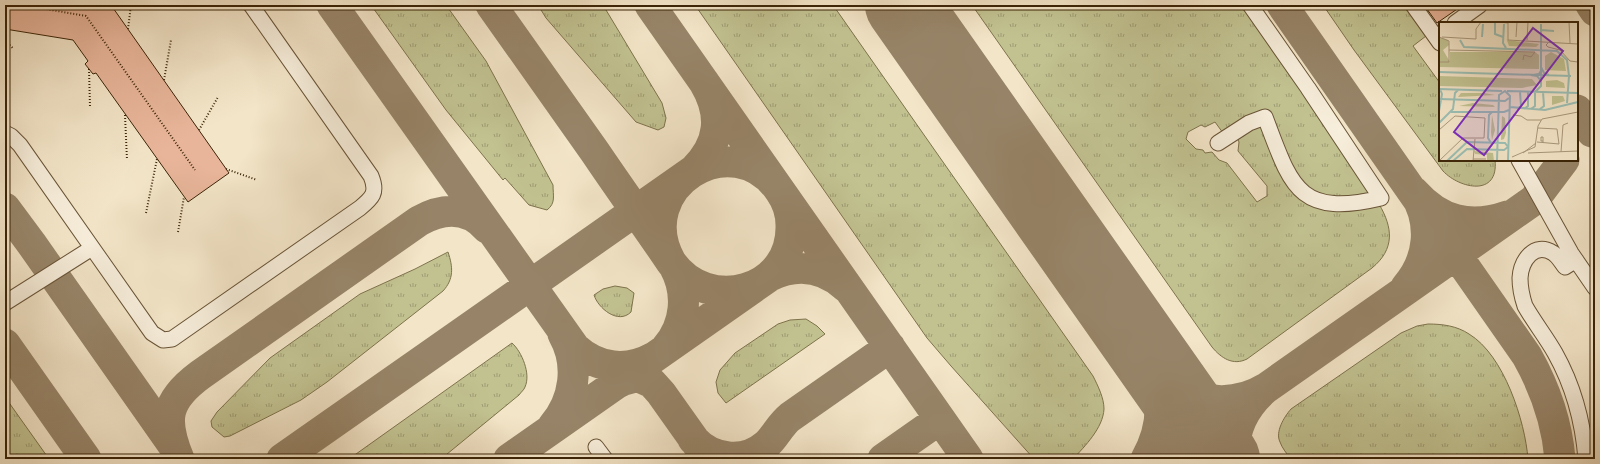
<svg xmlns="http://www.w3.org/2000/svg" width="1600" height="464" font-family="Vollkorn,serif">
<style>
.grass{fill:url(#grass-tufts);stroke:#7e734c}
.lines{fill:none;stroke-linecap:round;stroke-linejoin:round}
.taxiway{stroke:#978468;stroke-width:31}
.runway{stroke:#978468;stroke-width:76}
.building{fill:#e8b59a;stroke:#3b2407}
.minor-casing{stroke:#695437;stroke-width:17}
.path{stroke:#3b2407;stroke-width:2;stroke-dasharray:1 2;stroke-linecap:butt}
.minor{stroke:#f7eedb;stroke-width:15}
.inset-river{fill:none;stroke:#9bbfb5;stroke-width:2}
.inset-road{fill:none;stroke:#a9987b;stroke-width:1}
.view{fill:#7b2cbf;fill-opacity:0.15;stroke:#7b2cbf;stroke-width:2}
.inset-edge{fill:none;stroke:#3b2407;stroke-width:2}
</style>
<defs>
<pattern id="grass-tufts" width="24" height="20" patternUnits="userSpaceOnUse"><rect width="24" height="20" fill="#c2c291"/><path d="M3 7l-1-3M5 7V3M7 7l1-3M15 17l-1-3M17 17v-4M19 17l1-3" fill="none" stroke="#9f9d74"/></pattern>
</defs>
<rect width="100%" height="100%" fill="#f3e5c8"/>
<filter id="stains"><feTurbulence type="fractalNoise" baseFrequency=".005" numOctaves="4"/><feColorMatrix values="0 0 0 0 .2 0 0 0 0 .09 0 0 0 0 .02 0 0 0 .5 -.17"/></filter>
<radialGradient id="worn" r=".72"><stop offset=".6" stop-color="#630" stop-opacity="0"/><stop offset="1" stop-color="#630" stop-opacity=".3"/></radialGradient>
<path class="grass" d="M371,5H446L486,61L553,185C553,196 556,203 547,210L529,205L505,178L503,180L446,110Z
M538,5H603L662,103L666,118L664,127L658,130L636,122L546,18Z
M695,5H833L1093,376C1098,386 1104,398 1104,409C1103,428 1085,446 1073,459H1034L951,366L927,338Z
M972,5H1243L1313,104L1372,194C1363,201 1353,200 1342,200C1291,201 1282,151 1267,111L1236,126L1227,132L1223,133L1215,122L1205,127L1201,125L1188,132L1186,139L1196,149L1203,150L1205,153L1212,152L1219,160L1227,163L1257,202L1267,196V186L1238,151L1239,142L1236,135C1243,126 1259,120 1267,131C1271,136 1272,143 1274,148C1281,166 1289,188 1307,199C1328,212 1355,206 1379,204C1393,228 1395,249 1372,268L1247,359C1233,366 1221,358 1212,347Z
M1323,5H1404L1426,36L1413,46L1440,83V160H1495C1499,197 1460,189 1443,171L1354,50Z
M448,252C453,267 454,279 443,291L327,382L301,400L230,436L224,437L212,427L211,421L217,412L270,358L360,294L415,269Z
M615,286L627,288L634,293L631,312C618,325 598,308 594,295L603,289Z
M806,319L817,326L825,334L726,403L718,393L716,382L720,370L735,353L778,324L790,320Z
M1428,324C1443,324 1457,326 1469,334C1504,355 1525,421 1528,459H1291C1287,454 1282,448 1280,442C1275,432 1284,417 1291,409L1401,333L1417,326Z
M512,343C522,352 531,374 525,387C524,390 521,392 519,395L441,459H349Z
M5,397L49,459H5Z"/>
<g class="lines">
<path class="taxiway" d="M332,5L575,348C598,369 627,372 654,357
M491,5L595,152C620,189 646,225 671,262C708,315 793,292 791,225C791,213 787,201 780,191C733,122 629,187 671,262
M650,5L968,459
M1282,5L1527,356C1545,388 1557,422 1560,459
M1591,5L1595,11
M1577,110L1587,120L1592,132
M5,208L31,243L173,445
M1406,287C1430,259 1433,223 1414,192C1440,221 1470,229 1507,216
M1128,326C1155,372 1175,407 1146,459
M5,344L86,459
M666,348C686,325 689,293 674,266
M1153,360C1161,369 1168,380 1178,387C1204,406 1240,404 1266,388C1245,406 1232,430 1235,459
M614,385L624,380L635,377L641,378L652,383L661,393L705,455
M553,426C575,400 580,364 563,334
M693,439C712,460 744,464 766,445C775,437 780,425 790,417L890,347
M179,459C163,420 165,401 200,375L419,221C442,208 468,206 487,228
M282,459L694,170C721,143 723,114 704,82
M509,459L770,276C797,263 824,267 846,287
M883,459L940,419
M1165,459L1534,200L1564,160"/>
<path class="runway" d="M903,5L1222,459"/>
</g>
<path class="building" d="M5,5H111L229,173L188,202L96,73L93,74L85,64L88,61L73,40L5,29Z
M1424,5H1463L1437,23Z"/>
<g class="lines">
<defs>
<path id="minor" d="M1413,5L1440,43
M1455,23L1480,5
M5,133L11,136L20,145L152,333L163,340L172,339L360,208C372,198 378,193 371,176L251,5
M1218,143L1249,123L1265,117C1291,185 1297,218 1381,198L1308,88L1250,5
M1519,160L1571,253L1595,288
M1576,260L1565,267C1561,262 1558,256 1553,253C1534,241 1521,261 1520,278C1520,287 1522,297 1525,306C1534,322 1546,337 1555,353C1573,385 1583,422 1586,459
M5,303L92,248
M596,447L605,459"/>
</defs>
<use href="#minor" class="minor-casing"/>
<path class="path" d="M23,5L86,16L195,170
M128,29L131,5
M5,41L14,49
M89,69L90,107
M164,80L171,40
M125,115L127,160
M199,130L218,97
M226,169L257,180
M146,213L157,159
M178,232L184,197"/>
<use href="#minor" class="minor"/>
</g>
<g transform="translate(1439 22)">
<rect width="139" height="139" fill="#f3e5c8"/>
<path d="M0,15L9,18L10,23L4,28L11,40V30H96L100,33V47L0,45ZM67,16L68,18L100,22L97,25L70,24ZM112,30L125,37L127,49L106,48V34ZM0,54L93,57L98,63L83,66L0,64ZM118,58L125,61L126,66L107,65V59ZM22,71H45L56,73L19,75ZM113,74H124L126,79L113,83ZM34,81L54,83L56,85L20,84ZM53,93L56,108L53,118L52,110ZM63,94L66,96L67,111L65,117L62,118ZM35,129L54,131L55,139H34L48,138V133L36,132Z" fill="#c2c291"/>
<path class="inset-river" d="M56,1V12L64,15M65,2L64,21L67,26M102,8L115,9M43,15L44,2M21,18L25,25L118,29L128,38L130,54M0,50L132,54M92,53L98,54L102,59M95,53L100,52L103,47L105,51L110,53M0,67L63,69M68,69L139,71M0,77L66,79L70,76M128,81L130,54M71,85L106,88L139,80M78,87L82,84L81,70M85,87L89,84V70M92,87L96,84V70L102,64V2M101,87L105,84L104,70M0,89L3,72L1,67M12,90H65L70,88M0,101L14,87L16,71L19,68M52,121L49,116L50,93L53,90M8,139L28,120L66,121L69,125M14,139L28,127L65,128L69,125M58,139L60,73L66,69L71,74L69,139"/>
<path class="inset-road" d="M59,0L69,1V18L139,22M130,0L131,21M0,15L10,19V40H0M3,15L37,17V7L42,0M77,15L78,0M88,18L89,0M109,21L107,23L109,25L121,28L131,39L139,40M10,28L96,30M84,38L85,33L92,35L96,30M74,93L82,94L88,98H102M0,108L16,94L46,96L45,116H24L0,139M104,119H102V115H104V121M98,120L120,122L118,107L99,106M122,130L124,103L129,101M84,131L97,121M89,131L139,129M73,135L96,125L99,104L103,97L139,90M34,137H47M34,139L36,117"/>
<path class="view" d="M94,6L124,29L45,133L15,110Z"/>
<rect width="139" height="139" class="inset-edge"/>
</g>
<rect width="1600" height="464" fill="none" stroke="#f3e5c8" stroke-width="20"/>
<rect x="6" y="6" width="1588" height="452" fill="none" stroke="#3b2407" stroke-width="2"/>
<rect x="10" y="10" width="1580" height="444" fill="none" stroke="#3b2407"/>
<rect width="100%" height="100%" filter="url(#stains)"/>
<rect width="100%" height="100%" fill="url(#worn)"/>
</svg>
